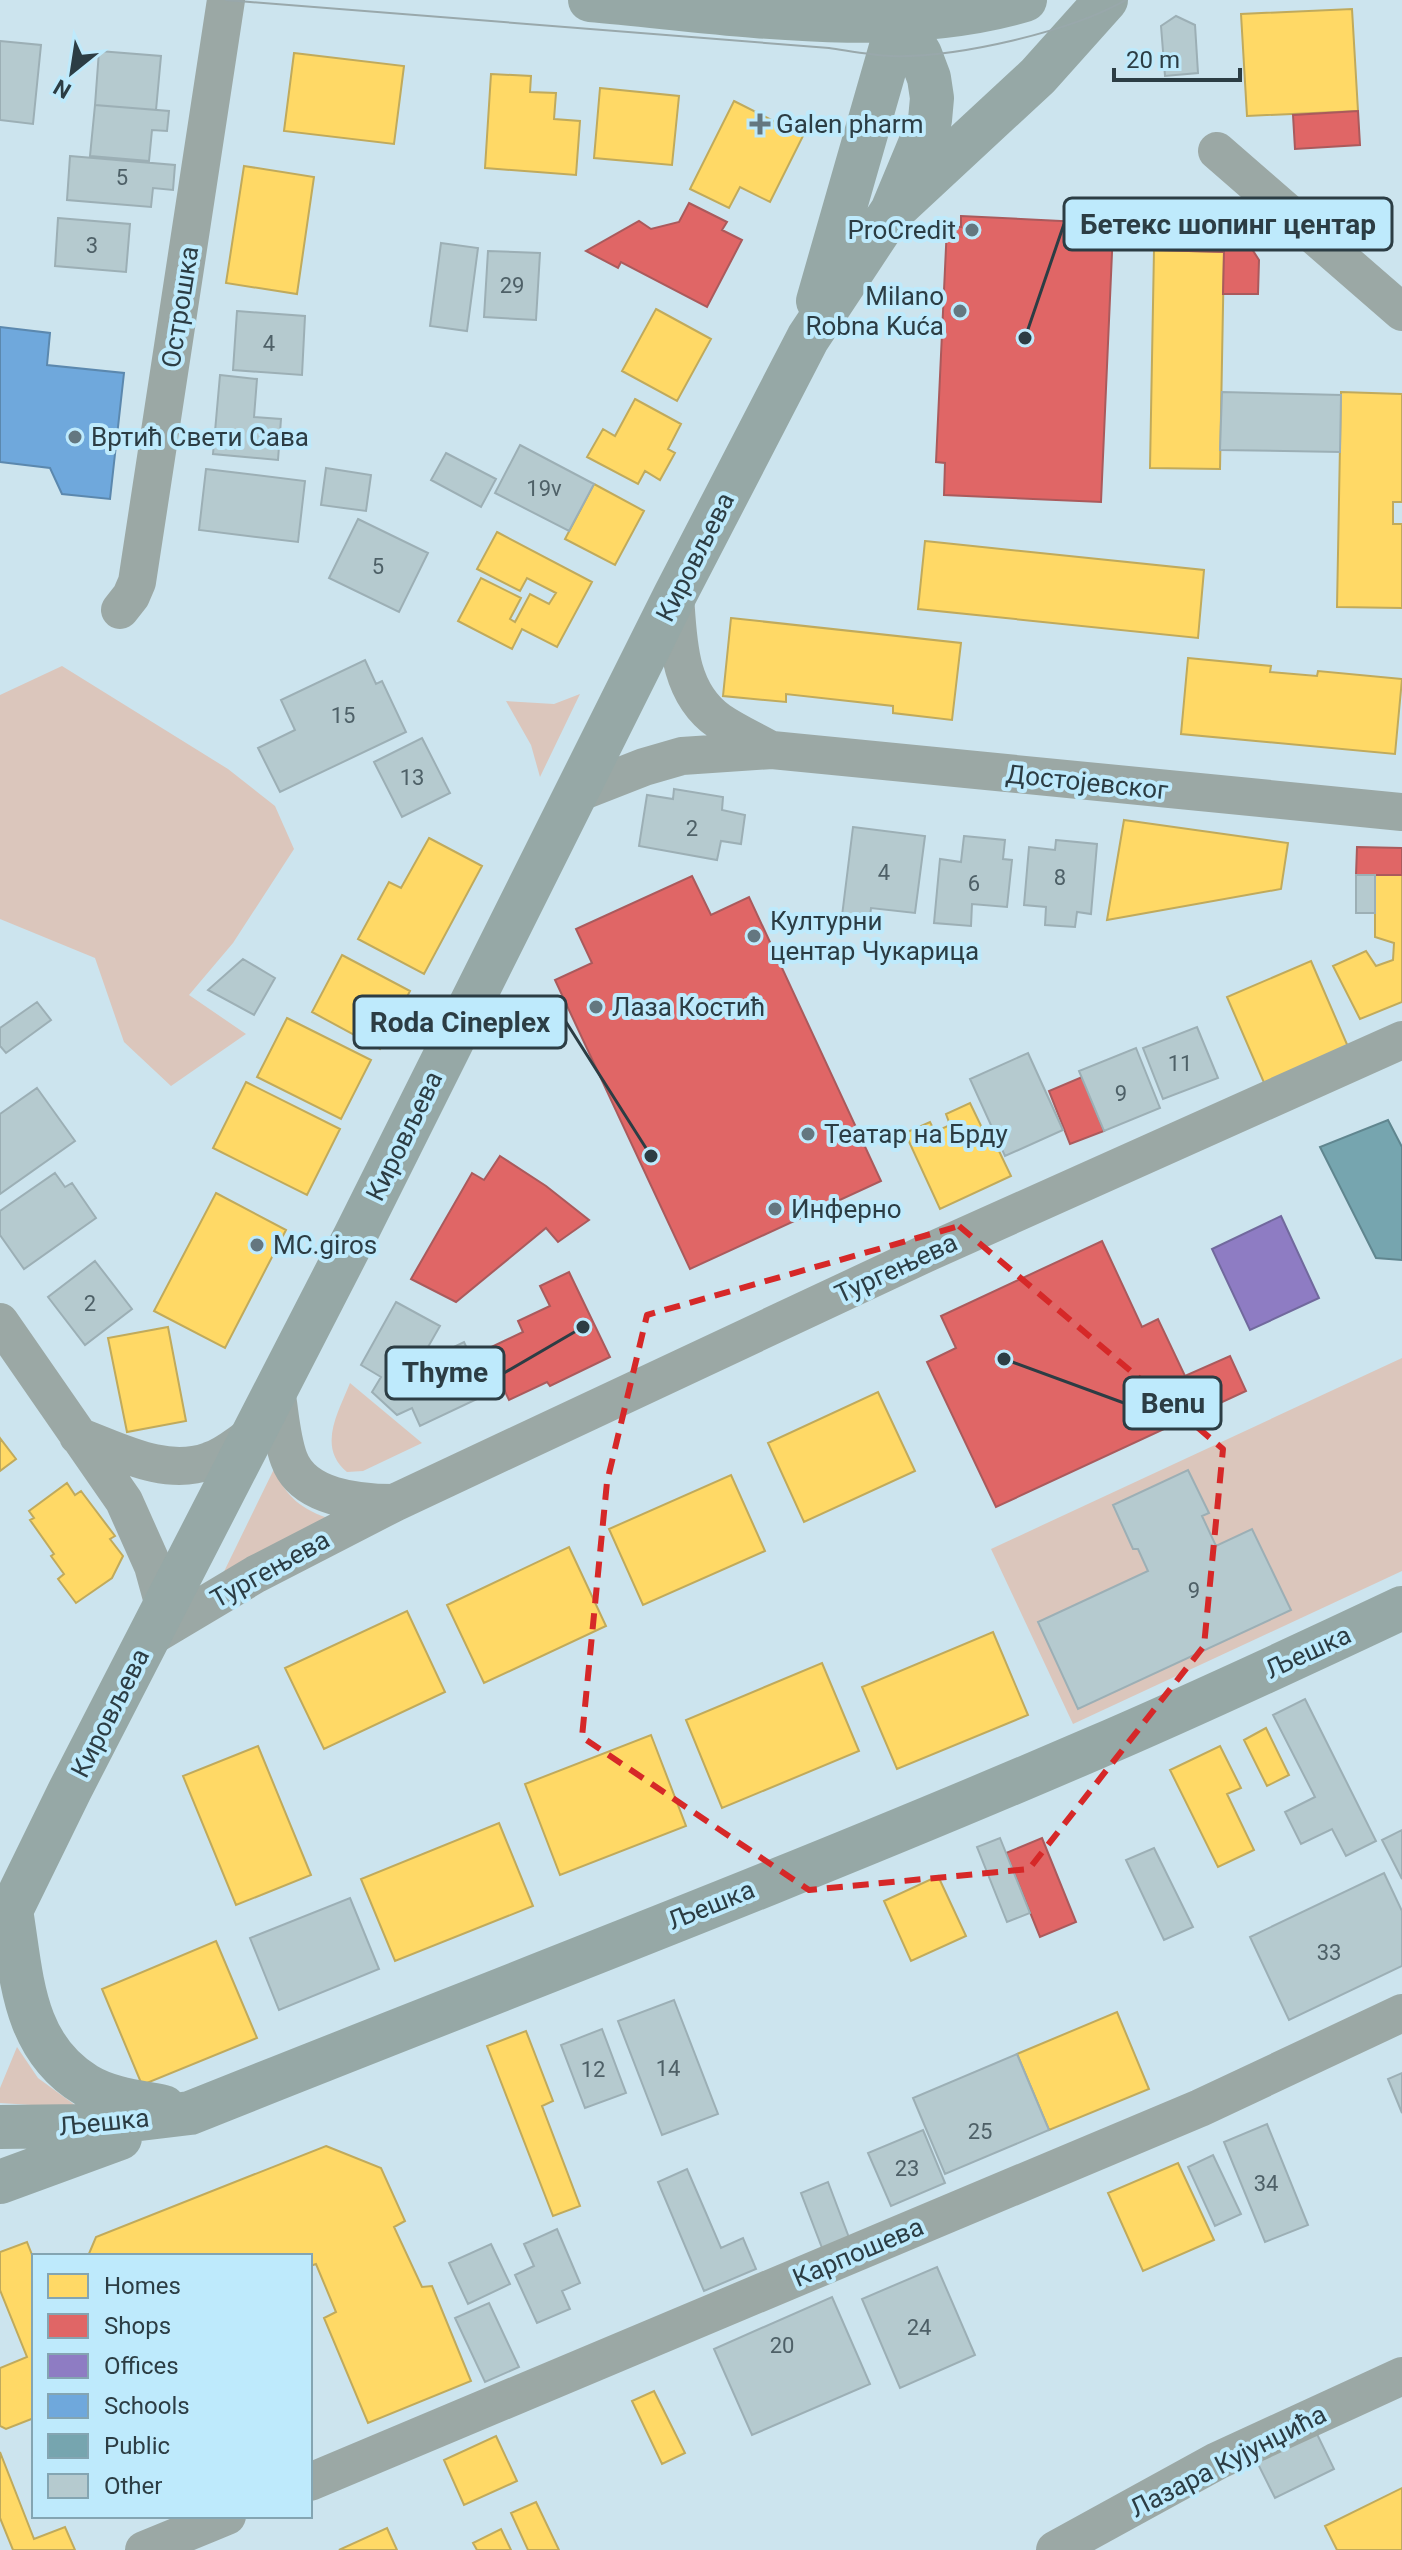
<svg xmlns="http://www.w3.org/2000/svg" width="1402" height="2550" font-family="Roboto,sans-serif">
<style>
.green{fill:#dbc6bc}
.homes{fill:#ffd966;stroke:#c0aa5c;stroke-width:2}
.shops{fill:#e06666;stroke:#aa5a5c;stroke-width:2}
.offices{fill:#8e7cc3;stroke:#71699d;stroke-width:2}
.schools{fill:#6fa8dc;stroke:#5b88ae;stroke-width:2}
.public{fill:#76a5af;stroke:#60868f;stroke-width:2}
.building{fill:#b5cacf;stroke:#9cafb5;stroke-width:2}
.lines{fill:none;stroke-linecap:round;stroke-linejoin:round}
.street{stroke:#9ba8a5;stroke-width:38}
.secondary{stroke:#96a8a6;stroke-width:44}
.tram{stroke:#99a8ab;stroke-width:2}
.marked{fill:none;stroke:#d62828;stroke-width:6;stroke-dasharray:16 10;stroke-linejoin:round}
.poi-dot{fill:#647780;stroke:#beeafc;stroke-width:3}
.labels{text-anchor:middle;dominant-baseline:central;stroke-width:8;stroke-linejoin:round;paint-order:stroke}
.number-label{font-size:22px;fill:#4e6067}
.poi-label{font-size:26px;fill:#2c3d44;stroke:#beeafc;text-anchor:start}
.street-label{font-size:26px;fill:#2c3d44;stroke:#beeafc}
.leader{fill:none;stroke:#2c3d44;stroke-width:3}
.callout-dot{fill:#2c3d44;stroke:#beeafc;stroke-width:3}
.callout{fill:#beeafc;stroke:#2c3d44;stroke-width:3}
.callout-label{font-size:28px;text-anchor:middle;font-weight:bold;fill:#2c3d44}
</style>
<rect width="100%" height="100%" fill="#cce4ee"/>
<path class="green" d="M62,666L228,769L275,806L294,849L233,943L189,995L246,1034L171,1086L124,1042L95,958L0,919V695Z
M580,694L540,777L531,745L506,701L554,704Z
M1402,1358V1571L1073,1724L991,1549Z
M350,1383L422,1443L363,1471L347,1472C317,1447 338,1413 350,1383Z
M274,1469C286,1497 302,1510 331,1519L216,1588Z
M17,2047L38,2078L79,2108L0,2103V2088Z"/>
<path class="homes" d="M1352,9L1358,111L1247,116L1241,14Z
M294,53L404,66L394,144L284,131Z
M491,74L531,76L530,92L556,93L554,119L580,121L576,175L485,168Z
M600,88L679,96L672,165L594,158Z
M734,101L803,136L770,202L740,187L729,208L690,189Z
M244,166L314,177L297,294L226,283Z
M1154,250L1224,252L1220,469L1150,468Z
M656,309L711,339L677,401L622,371Z
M1341,392L1402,394V502H1393V524H1402V608L1337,607Z
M635,399L681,424L668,449L675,453L660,480L645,471L638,484L587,457L603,429L615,436Z
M594,484L644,511L615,565L565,539Z
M497,532L592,582L557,647L522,629L512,649L458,621L481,578L521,598L510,619L515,622L530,594L549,604L556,593L527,578L520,591L477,569Z
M925,541L1204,570L1198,638L918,609Z
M731,618L961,643L952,720L893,713V706L786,694V702L723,696Z
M1188,658L1271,666L1270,672L1317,676L1318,671L1402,679L1395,754L1181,734Z
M1124,820L1288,843L1281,889L1107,920Z
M429,838L482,866L424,974L358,939L389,882L401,888Z
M1375,875H1402V1002L1360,1019L1333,966L1366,951L1376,966L1393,960L1394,943L1375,937Z
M342,955L410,991L380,1049L312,1012Z
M1311,961L1349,1049L1265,1085L1227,997Z
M287,1018L371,1060L341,1119L257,1077Z
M246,1082L340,1129L307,1195L213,1148Z
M970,1103L983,1130L988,1128L1011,1176L940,1209L905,1133L930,1122L935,1132L950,1125L946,1114Z
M216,1193L286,1230L225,1348L154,1311Z
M168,1327L186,1421L127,1432L108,1338Z
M878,1392L915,1471L804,1522L768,1443Z
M0,1438L16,1459L0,1471Z
M731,1475L765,1551L643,1605L609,1529Z
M67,1483L75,1495L81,1491L115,1536L110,1539L123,1556L112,1578L76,1603L58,1579L64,1574L51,1556L54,1554L30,1520L34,1518L29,1511Z
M569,1547L606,1626L484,1683L447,1605Z
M407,1611L445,1692L324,1749L285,1668Z
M993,1632L1028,1715L897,1769L862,1687Z
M822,1663L859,1751L722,1808L686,1720Z
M1266,1728L1289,1775L1267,1786L1244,1740Z
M651,1735L686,1826L560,1875L525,1784Z
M258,1746L311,1875L236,1905L183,1776Z
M1220,1746L1241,1788L1227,1794L1254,1850L1218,1867L1170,1770Z
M499,1823L533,1906L395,1961L361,1879Z
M938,1876L966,1936L911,1961L884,1901Z
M216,1941L257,2038L142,2085L102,1989Z
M1117,2012L1149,2089L1049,2130L1017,2054Z
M526,2031L553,2101L542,2106L580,2206L553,2216L487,2046Z
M326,2146L381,2168L405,2221L394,2227L422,2287L432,2286L471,2381L368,2423L324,2318L336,2312L316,2264L310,2266V2256H88L96,2237Z
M1178,2163L1214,2240L1143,2271L1108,2193Z
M27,2242L34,2260V2418L6,2429L0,2426V2368L27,2357L0,2290V2252Z
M654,2391L685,2453L662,2464L632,2401Z
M496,2436L517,2481L464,2505L444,2460Z
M0,2452L34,2539L65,2527L75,2550H13L0,2518Z
M1402,2488V2550H1337L1325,2526Z
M536,2502L559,2550H528L511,2513Z
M387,2528L397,2550H339Z
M501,2529L511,2550H477L473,2543Z"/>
<path class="shops" d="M1358,111L1360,145L1295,149L1293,115Z
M689,203L727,222L722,230L742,240L707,307L621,262L618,268L586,251L639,221L651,229L679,222Z
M1155,203L1223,204L1259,260L1258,294H1223L1224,252L1154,250Z
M961,216L1100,223L1101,229L1113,230L1101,502L944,495L945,463L936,462L947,226L961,227Z
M1357,847L1402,848V875H1356Z
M692,876L711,915L749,897L881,1181L690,1269L555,980L592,963L576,929Z
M1082,1077L1104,1131L1070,1144L1049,1091Z
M500,1156L546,1186L589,1220L558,1242L546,1228L456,1302L411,1279L472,1173L484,1180Z
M1102,1241L1142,1327L1158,1319L1185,1376L1230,1356L1246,1391L996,1507L927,1362L956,1348L941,1316Z
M569,1272L610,1357L550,1386L547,1382L509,1400L485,1350L523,1332L518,1321L550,1306L540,1286Z
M1042,1838L1076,1922L1040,1937L1006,1853Z"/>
<path class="offices" d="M1281,1216L1319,1298L1250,1330L1212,1249Z"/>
<path class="schools" d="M0,327L50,333L47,365L124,373L110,499L62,494L50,468L0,462Z"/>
<path class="public" d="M1388,1120L1402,1147V1260L1376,1258L1320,1147Z"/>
<path class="building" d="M1176,16L1195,25L1198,73L1165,76L1161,26Z
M0,41L41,45L33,124L0,120Z
M99,51L161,56L156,110L95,105Z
M95,105L169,111L167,131L152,130L149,161L90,156Z
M70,156L175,165L173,190L153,188L151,207L67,200Z
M58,218L130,224L126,272L55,266Z
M441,243L478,248L467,331L430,326Z
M488,251L540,253L536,320L484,317Z
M237,311L305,316L302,375L233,370Z
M220,375L257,379L254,417L281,419L278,460L213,454Z
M1222,392L1341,395L1340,452L1220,450Z
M520,445L594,484L569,531L495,493Z
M446,453L496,479L481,507L431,480Z
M326,468L371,475L366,511L321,505Z
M206,469L305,481L298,542L199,530Z
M358,519L428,553L399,612L329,578Z
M365,660L376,684L382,681L406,732L280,792L258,748L295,730L281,700Z
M422,738L450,793L402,817L374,762Z
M674,789L723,797L722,810L745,815L741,844L721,841L717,860L639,846L647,795L673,799Z
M853,827L925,836L915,913L871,908L869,927L841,924Z
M964,836L1005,840L1003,859L1012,860L1007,907L972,904L971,926L934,923L940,859L961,862Z
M1056,840L1097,844L1091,914L1077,912L1075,927L1045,925L1046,907L1024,905L1029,847L1055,850Z
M1356,875H1375V913H1356Z
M243,959L275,978L254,1015L208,990Z
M37,1002L51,1020L6,1053L0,1046V1028Z
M1197,1027L1218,1078L1163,1099L1143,1048Z
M1136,1048L1160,1108L1104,1131L1079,1071Z
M1028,1053L1063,1130L1005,1156L970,1079Z
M37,1088L75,1141L0,1194V1114Z
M55,1173L65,1187L72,1183L96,1218L24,1269L0,1235V1211Z
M95,1261L132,1309L85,1345L48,1297Z
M396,1302L440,1326L424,1354L429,1359L464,1342L474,1363L482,1360L496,1390L420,1426L412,1408L397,1415L372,1392L381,1377L361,1365Z
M1188,1470L1209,1513L1202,1516L1216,1546L1252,1529L1291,1610L1078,1709L1038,1622L1148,1571L1138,1549H1133L1113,1505Z
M1305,1699L1376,1841L1346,1856L1332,1829L1301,1844L1285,1812L1315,1797L1273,1715Z
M1402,1830V1879L1382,1840Z
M1000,1838L1030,1913L1007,1922L977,1847Z
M1154,1848L1193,1927L1164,1940L1126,1860Z
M1384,1873L1402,1911V1966L1289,2020L1250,1937Z
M350,1898L379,1969L279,2010L250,1938Z
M674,2000L718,2114L662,2135L618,2021Z
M602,2029L626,2093L585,2108L561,2045Z
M1017,2054L1049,2130L945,2174L913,2098Z
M1402,2073V2113L1388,2079Z
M1267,2124L1308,2225L1265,2242L1224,2142Z
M923,2130L945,2183L891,2206L868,2153Z
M1213,2155L1241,2214L1215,2226L1188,2167Z
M687,2169L721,2248L743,2238L756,2269L704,2291L658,2182Z
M828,2182L851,2243L824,2253L801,2193Z
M557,2229L580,2283L562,2291L570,2309L537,2323L515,2275L534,2266L524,2244Z
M491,2244L510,2284L468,2304L449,2263Z
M937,2267L975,2355L900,2388L862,2299Z
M832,2297L870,2384L752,2435L714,2349Z
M489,2303L519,2367L485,2382L455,2318Z
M1315,2430L1334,2469L1275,2498L1256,2460Z"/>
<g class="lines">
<path class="street" d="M1217,151L1402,312
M675,595C678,640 678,692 719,721C735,732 753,740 769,749
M120,610L131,596L137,582L226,0
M575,794L644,767L682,756L772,750L1402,812
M0,1322L124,1501L153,1566L164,1606
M276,1390C280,1412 281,1438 289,1459C303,1498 359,1503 394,1503
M78,1436C119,1451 165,1477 209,1461C225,1456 238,1444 252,1435
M149,1638L256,1574L394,1503L929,1252L1402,1040
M310,2482L1200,2108L1402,2013
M144,2550L227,2516
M1055,2550L1217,2461L1402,2376"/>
<path class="secondary" d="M590,0C729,12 890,40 1025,0
M900,204L1038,76L1106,0
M818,301L899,19
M11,1910C22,1976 22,2046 86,2085C109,2099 139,2102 164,2107
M0,1933L70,1790L355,1236L675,595L808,338L892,211L930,120L932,98L929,78L920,54L899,19
M0,2127L82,2126L190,2113C490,1993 793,1878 1090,1750C1195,1705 1298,1657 1402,1608
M0,2182L120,2138"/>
<path class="tram" d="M226,0L829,48C850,51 871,55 891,56C956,58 1070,32 1126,0"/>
</g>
<path class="marked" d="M959,1226L1223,1449L1204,1646L1029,1869L809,1890L582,1737L607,1482L647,1315Z"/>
<g class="poi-dot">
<path d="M756 112h8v8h8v8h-8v8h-8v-8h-8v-8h8z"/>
<circle cx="972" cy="230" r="8"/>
<circle cx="960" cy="311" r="8"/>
<circle cx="75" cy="437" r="8"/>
<circle cx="754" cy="936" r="8"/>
<circle cx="596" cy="1007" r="8"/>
<circle cx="808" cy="1134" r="8"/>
<circle cx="775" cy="1209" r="8"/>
<circle cx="257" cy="1245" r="8"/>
</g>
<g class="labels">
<g class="number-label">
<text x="122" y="177">5</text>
<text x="92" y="245">3</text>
<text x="512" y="285">29</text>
<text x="269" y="343">4</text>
<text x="544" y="488">19v</text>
<text x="378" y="566">5</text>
<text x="343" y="715">15</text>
<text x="412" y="777">13</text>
<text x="692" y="828">2</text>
<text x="884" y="872">4</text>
<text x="1060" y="877">8</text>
<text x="974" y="883">6</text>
<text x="1180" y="1063">11</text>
<text x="1121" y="1093">9</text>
<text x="90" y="1303">2</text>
<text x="1194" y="1590">9</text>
<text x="1329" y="1952">33</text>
<text x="668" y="2068">14</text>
<text x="593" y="2069">12</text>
<text x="980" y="2131">25</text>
<text x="907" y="2168">23</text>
<text x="1266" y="2183">34</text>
<text x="919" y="2327">24</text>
<text x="782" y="2345">20</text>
</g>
<g class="poi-label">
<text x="776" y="124">Galen pharm</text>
<text x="956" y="230" text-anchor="end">ProCredit</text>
<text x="944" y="296" text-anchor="end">Milano<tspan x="944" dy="30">Robna Kuća</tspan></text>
<text x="91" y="437">Вртић Свети Сава</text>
<text x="770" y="921">Културни<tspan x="770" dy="30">центар Чукарица</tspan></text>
<text x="612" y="1007">Лаза Костић</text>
<text x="824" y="1134">Театар на Брду</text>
<text x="791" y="1209">Инферно</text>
<text x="273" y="1245">MC.giros</text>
</g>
<g class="street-label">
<text transform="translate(180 307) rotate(-81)">Острошка</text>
<text transform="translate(695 557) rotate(-63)">Кировљева</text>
<text transform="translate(1087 782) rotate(6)">Достојевског</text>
<text transform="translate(404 1136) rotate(-64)">Кировљева</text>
<text transform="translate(896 1268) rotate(-25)">Тургењева</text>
<text transform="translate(270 1569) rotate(-29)">Тургењева</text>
<text transform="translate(1308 1652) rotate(-25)">Љешка</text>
<text transform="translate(110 1713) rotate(-63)">Кировљева</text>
<text transform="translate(711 1905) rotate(-22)">Љешка</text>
<text transform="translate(104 2122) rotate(-6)">Љешка</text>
<text transform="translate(858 2252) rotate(-23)">Карпошева</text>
<text transform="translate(1228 2461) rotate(-27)">Лазара Кујунџића</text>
</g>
</g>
<path class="leader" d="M1025 338L1064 224M651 1156L566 1022M583 1327L504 1373M1004 1359L1124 1403"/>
<g class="callout-dot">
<circle cx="1025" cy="338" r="8"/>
<circle cx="651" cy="1156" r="8"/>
<circle cx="583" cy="1327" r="8"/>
<circle cx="1004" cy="1359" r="8"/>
</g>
<g class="callout">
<rect x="1064" y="198" width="328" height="52" rx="8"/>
<rect x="354" y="996" width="212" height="52" rx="8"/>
<rect x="386" y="1347" width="118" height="52" rx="8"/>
<rect x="1124" y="1377" width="97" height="52" rx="8"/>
</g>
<g class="callout-label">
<text x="1228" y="234">Бетекс шопинг центар</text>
<text x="460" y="1032">Roda Cineplex</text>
<text x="445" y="1382">Thyme</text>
<text x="1173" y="1413">Benu</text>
</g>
<rect x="32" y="2254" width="280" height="264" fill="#beeafc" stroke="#84a5b2" stroke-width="2"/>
<rect x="48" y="2274" width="40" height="24" fill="#ffd966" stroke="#84a5b2" stroke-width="2"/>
<text x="104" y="2294" font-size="24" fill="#2c3d44">Homes</text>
<rect x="48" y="2314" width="40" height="24" fill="#e06666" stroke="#84a5b2" stroke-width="2"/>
<text x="104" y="2334" font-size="24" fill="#2c3d44">Shops</text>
<rect x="48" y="2354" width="40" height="24" fill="#8e7cc3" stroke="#84a5b2" stroke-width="2"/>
<text x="104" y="2374" font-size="24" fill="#2c3d44">Offices</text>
<rect x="48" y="2394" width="40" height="24" fill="#6fa8dc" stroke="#84a5b2" stroke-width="2"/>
<text x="104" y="2414" font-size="24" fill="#2c3d44">Schools</text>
<rect x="48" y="2434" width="40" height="24" fill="#76a5af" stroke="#84a5b2" stroke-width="2"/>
<text x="104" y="2454" font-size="24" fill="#2c3d44">Public</text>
<rect x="48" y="2474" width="40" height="24" fill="#b5cacf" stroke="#84a5b2" stroke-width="2"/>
<text x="104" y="2494" font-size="24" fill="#2c3d44">Other</text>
<g transform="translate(72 72) rotate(210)" stroke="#beeafc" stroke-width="6" paint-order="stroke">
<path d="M0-6L14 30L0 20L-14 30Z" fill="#2c3d44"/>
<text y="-12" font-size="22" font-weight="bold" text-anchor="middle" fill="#2c3d44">N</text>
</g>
<path d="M1114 68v12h126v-12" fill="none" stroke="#2c3d44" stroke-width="4"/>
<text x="1126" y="68" font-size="24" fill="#2c3d44" stroke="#beeafc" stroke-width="6" paint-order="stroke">20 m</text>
</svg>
